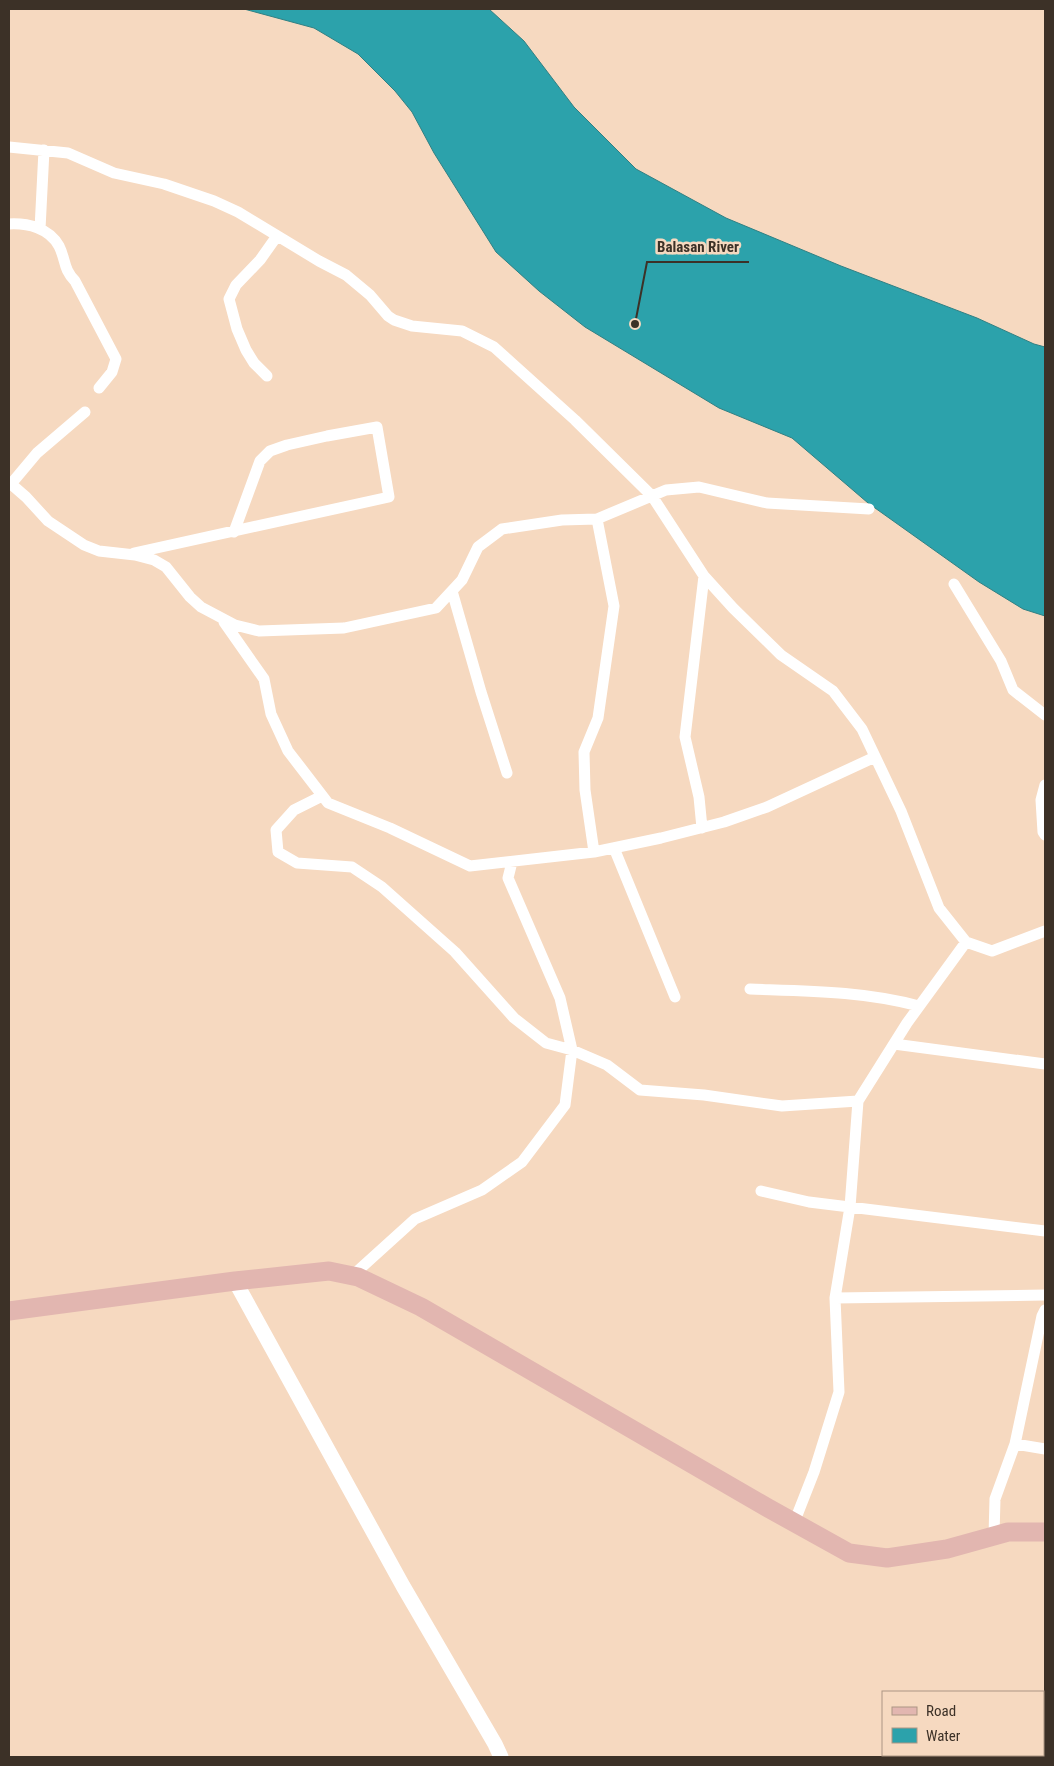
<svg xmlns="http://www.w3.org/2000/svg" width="1054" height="1766" font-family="'Roboto Condensed',sans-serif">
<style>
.water{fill:#2ca2ab;stroke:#318083}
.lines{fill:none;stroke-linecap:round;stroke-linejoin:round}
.minor{stroke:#fff;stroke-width:11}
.tertiary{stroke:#fff;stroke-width:15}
.primary{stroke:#e2b6b0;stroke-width:19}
.leader{fill:none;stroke:#3c3127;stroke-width:2}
.callout-dot{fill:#3c3127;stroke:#f6d9c0;stroke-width:2}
.callout-label{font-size:15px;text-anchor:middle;font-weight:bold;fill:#3c3127;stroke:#f6d9c0;stroke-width:5;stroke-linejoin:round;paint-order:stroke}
</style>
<rect width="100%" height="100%" fill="#f6d9c0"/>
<path class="water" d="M244,9H489L524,41L574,107L636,169L726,218L841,266L977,318L1034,344L1045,347V616L1023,609L979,582L868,503L792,438L719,408L585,327L539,291L496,252L434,153L412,112L395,91L358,54L314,28Z"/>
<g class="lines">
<path class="minor" d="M9,147L68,153L114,173L164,184L214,201L238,212L319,261L346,275L370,295L388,316L394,320L412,326L462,331L494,347L575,420L652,496L704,576L733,608L781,655L833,691L862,729L901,811L939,908L966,942L992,951L1045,931
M9,224C28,223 49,228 59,246C66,260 63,269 75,281L116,359L112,372L99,388
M40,229L44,150
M267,376L254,363L246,350L237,329L229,299L236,285L260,260L277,236
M11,484L37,453L85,412
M9,485L11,484L26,497L48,521L84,545L99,551L135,555L154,560L166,567L190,597L201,607L235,625L259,631L344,628L436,608L462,580L478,547L502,529L562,520L597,519L666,490L699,487L767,503L869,509
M134,553L389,497L377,427L327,436L287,445L270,451L260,461L234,532
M954,584L1001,661L1013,690L1045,715
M452,591L481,692L507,773
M224,622L264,679L271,714L288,751L328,803L390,828L470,866L594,852L661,838L724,822L767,807L875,757
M1045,785L1041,800L1043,832L1045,835
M322,796L294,810L276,830L278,852L297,863L352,867L382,887L455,952L514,1018L546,1043L572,1050L607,1065L640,1090L704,1095L782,1106L858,1101
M702,828L699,797L685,737L704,576
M614,848L675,997
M594,852L585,790L584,752L598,718L614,606L597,519
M750,989C807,991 864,991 919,1006
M894,1044L1045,1064
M761,1191L809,1202L1045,1231
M352,1276L415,1219L482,1190L522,1162L565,1105L572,1050L560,998L508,878L512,862
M835,1298L1045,1295
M1015,1444L1045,1449
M794,1523L814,1472L839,1392L835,1298L850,1207L858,1101L907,1023L966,942
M994,1536L995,1499L1015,1444L1042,1316L1045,1310"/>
<path class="tertiary" d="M235,1281L403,1586L495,1744L501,1757"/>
<path class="primary" d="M9,1311L235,1281L329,1271L358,1277L421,1307L768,1508L849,1553L887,1558L947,1549L1008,1532H1045"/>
</g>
<path class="leader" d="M635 324L647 262H749"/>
<circle class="callout-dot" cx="635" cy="324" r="5"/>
<g class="callout-label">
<text x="698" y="252">Balasan River</text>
</g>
<rect width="1054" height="1766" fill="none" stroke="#3c3127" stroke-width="20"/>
<rect x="882" y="1691" width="162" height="65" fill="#f6d9c0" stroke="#ac9683"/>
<rect x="892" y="1707" width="25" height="8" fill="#e2b6b0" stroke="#ac9683"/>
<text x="926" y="1716" font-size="15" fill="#3c3127">Road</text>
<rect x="892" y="1728" width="25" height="15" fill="#2ca2ab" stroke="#ac9683"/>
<text x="926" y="1741" font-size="15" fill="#3c3127">Water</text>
</svg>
